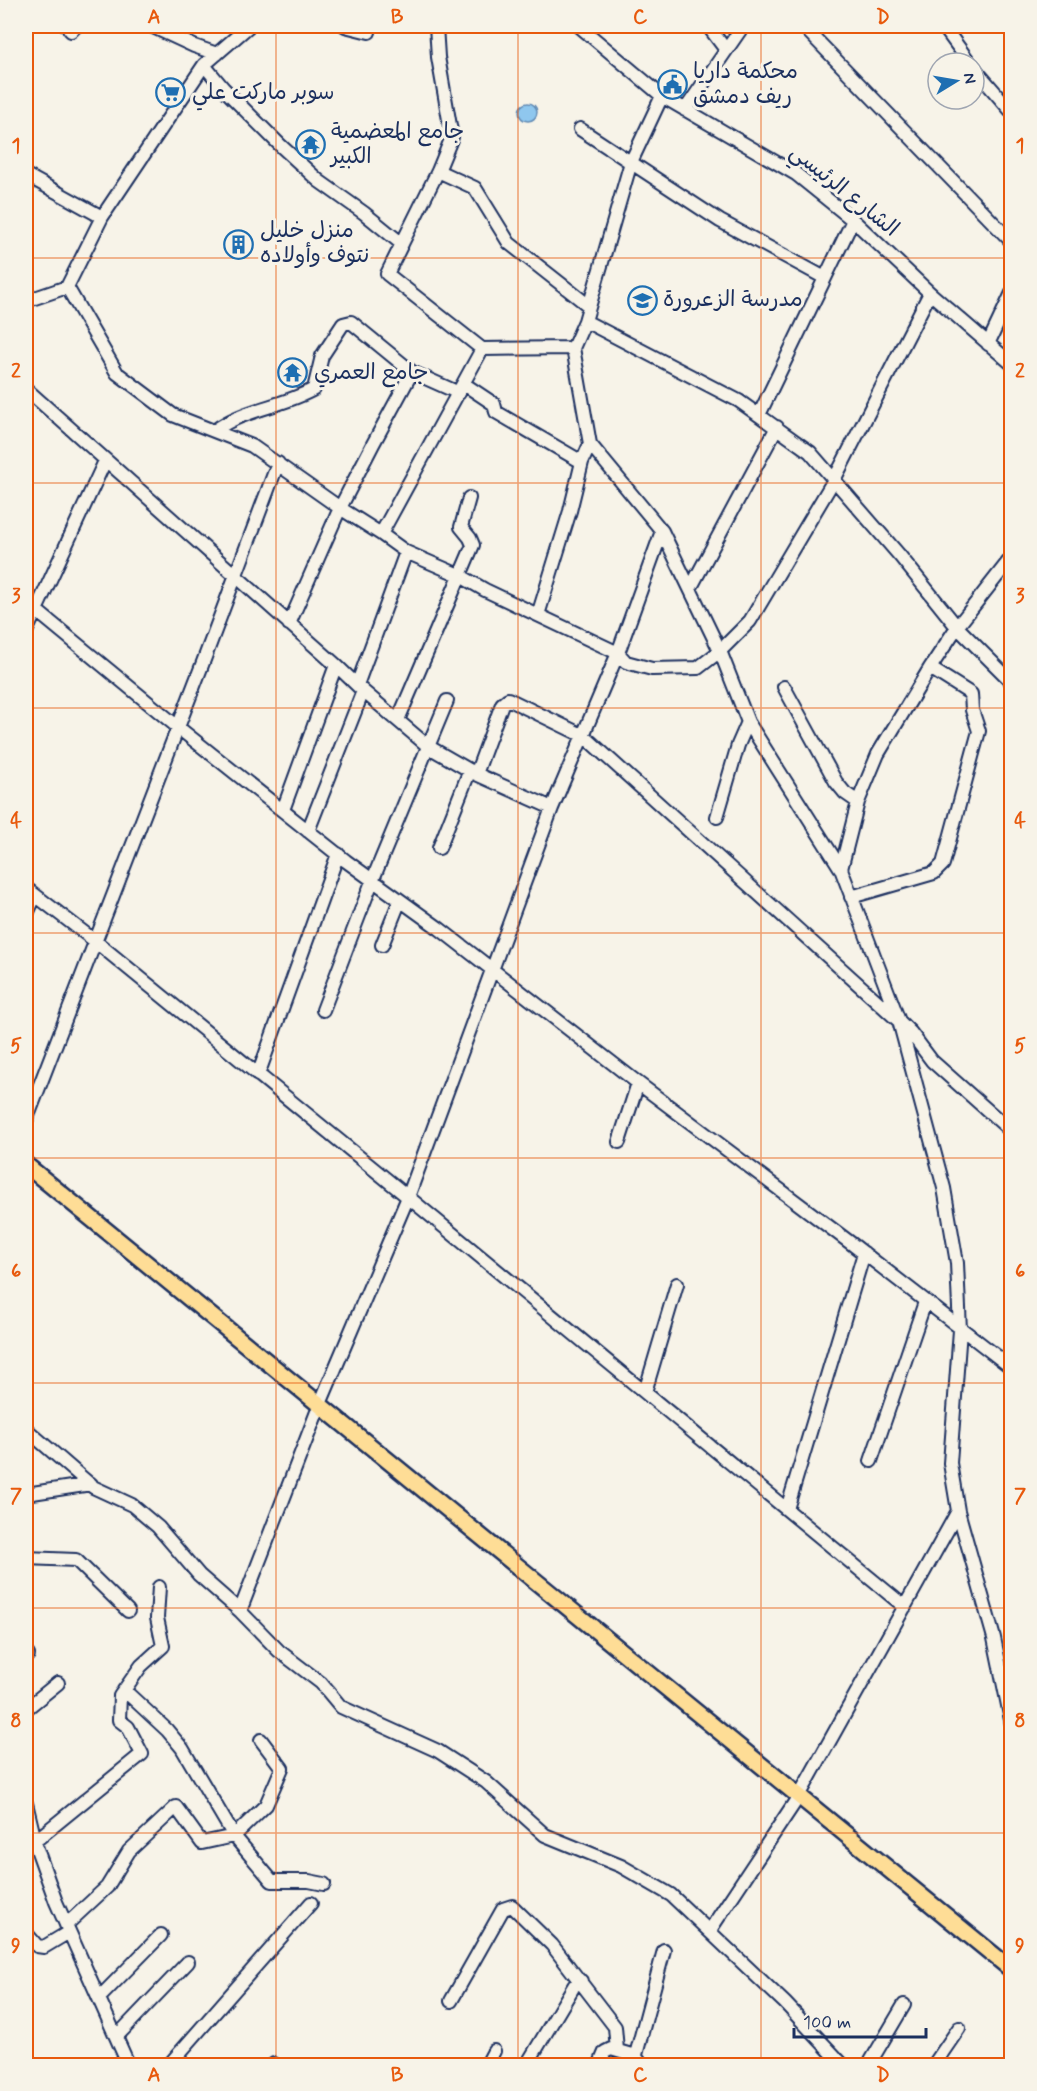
<svg xmlns="http://www.w3.org/2000/svg" width="1037" height="2091" font-family="Mynerve,'Playpen Sans Arabic',sans-serif">
<style>
.water{fill:#8fc7ee;stroke:#618ab4;stroke-width:1.5}
.lines{fill:none;stroke-linecap:round;stroke-linejoin:round}
.minor-casing{stroke:#1b2f5e;stroke-width:16}
.major-casing{stroke:#1b2f5e;stroke-width:20}
.minor{stroke:#f7f3e8;stroke-width:12}
.major{stroke:#fedd96;stroke-width:15}
.grid{fill:none;stroke:#e8590c;stroke-width:1.5;stroke-opacity:0.55}
.labels{text-anchor:middle;dominant-baseline:central;stroke-width:6;stroke-linejoin:round;paint-order:stroke}
.poi-label{font-size:22px;fill:#1b2f5e;stroke:#f7f3e8;text-anchor:start}
.street-label{font-size:22px;fill:#1b2f5e;stroke:#f7f3e8}
.neatline{fill:none;stroke:#e8590c;stroke-width:2}
.grid-label{font-size:20px;text-anchor:middle;font-weight:bold;fill:#e8590c}
</style>
<rect width="100%" height="100%" fill="#f7f3e8"/>
<filter id="ink" filterUnits="userSpaceOnUse"><feTurbulence type="fractalNoise" baseFrequency=".0167" numOctaves="2"/><feDisplacementMap in="SourceGraphic" scale="12" xChannelSelector="R" yChannelSelector="G"/><feConvolveMatrix kernelMatrix="1 2 1 2 8 2 1 2 1" color-interpolation-filters="sRGB"/></filter>
<g filter="url(#ink)">
<path class="water" d="M519 112a9 9 0 1 1 18 0a9 9 0 1 1-18 0Z"/>
<g class="lines">
<defs>
<path id="minor" d="M67,26L71,31L76,26
M151,26L194,46L217,54
M249,26L204,65L102,217L67,287L117,373L173,415L252,446L340,508L381,534L482,349L573,348L585,321L631,162L662,96
M345,26L369,32
M436,26L438,57L452,137L438,171L387,274L482,349
M579,26L662,96L796,174L853,220L930,293L1012,364
M708,26L726,50
M803,26L1012,242
M943,26L970,63
M204,65L224,89L281,146L319,181L364,213L402,244
M974,68L1012,112
M685,110L743,26
M580,129L720,221L825,278
M438,171L475,188L509,243L589,306
M26,175L102,217
M26,301L67,287
M585,321L739,401L810,452L900,556L957,627L1012,682
M988,344L1012,293
M573,348L590,444L662,531L720,651L748,722L841,869L899,1021L944,1188L957,1263L960,1330L950,1463L958,1511L994,1638L1012,1725
M464,384L494,404L496,412L582,462
M26,389L336,665L363,691L429,747L476,774L552,808
M759,415L853,220
M214,431C243,409 282,407 314,389L322,356L343,324L351,322L412,372L459,393
M381,534L406,552L459,575L485,590L618,653L626,662L652,669L698,668L720,651L750,621L835,478L930,293
M690,589L777,427
M26,602L185,733L346,861L440,929L638,1083L852,1244L1012,1368
M538,615L570,511L582,462L590,444
M289,624L340,508L373,444L412,372
M26,632L105,461
M357,685L406,552
M784,687L836,782L845,793L858,802
M398,720L473,545L470,538L461,527L469,498
M476,774L502,704L508,699L584,736L899,1021L911,1033L932,1061L1012,1132
M283,810L336,665
M717,817L738,745L748,722
M308,831L363,691
M439,848L470,770
M841,869L858,802L878,754L930,668L957,627L1012,557
M26,888L95,941L408,1197L905,1607
M851,897L934,873L943,864L979,731L972,710L971,694L930,668
M26,916L35,896
M382,945L400,900
M323,1010L373,879L447,701
M258,1075L338,854
M26,1121L202,665L278,463
M619,1142L638,1083
M645,1392L677,1284
M26,1429L93,1487L132,1505L158,1527L199,1575L240,1611L279,1651L321,1683L341,1707L438,1751L486,1782L545,1835L621,1866L671,1895L785,2003L844,2066
M871,1461L925,1302
M26,1494L91,1484
M787,1509L864,1253
M26,1558L76,1560L128,1611
M240,1611L320,1404L408,1197L552,808L618,653L662,531
M26,1652L28,1655
M124,1690L167,1730L182,1748L234,1836L272,1881H309L324,1884
M26,1709L58,1683
M26,1803L37,1849L56,1902L129,2066
M35,1841L142,1754L128,1727L119,1720L120,1696L141,1666L163,1646L157,1618L159,1587
M66,1925L107,1887L129,1851L176,1807L202,1843L234,1836L266,1805L282,1768L261,1740
M710,1930L799,1796L958,1511
M26,1933L37,1946L44,1947L69,1932
M100,1997L161,1935
M451,2001L503,1909L512,1906L552,1945L615,2027L617,2050
M117,2036L188,1962
M168,2066L311,1903
M272,2066L274,2064
M486,2066L494,2051
M526,2066L574,1986L581,1981
M599,2066L605,2052L611,2049L635,2056L643,2066
M633,2066L664,1950
M868,2066L904,2005
M933,2066L959,2028"/>
<path id="major" d="M26,1165L1012,1970"/>
</defs>
<use href="#minor" class="minor-casing"/>
<use href="#major" class="major-casing"/>
<use href="#minor" class="minor"/>
<use href="#major" class="major"/>
</g>
</g>
<path class="grid" d="M276,26V2066M518,26V2066M761,26V2066M26,258H1012M26,483H1012M26,708H1012M26,933H1012M26,1158H1012M26,1383H1012M26,1608H1012M26,1833H1012"/>
<defs>
<symbol id="civic-ring" viewBox="-11 -11 22 22"><circle r="9.5" fill="#f7f3e8" stroke="#1f6fb2" stroke-width="1.5"/><path d="M-.6-6.5H3V-4.5H.6V-3L4-1V1h2V6H-6V1h2V-1L-.6-3ZM-1.2 2.5V6h2.4V2.5Z" fill="#1f6fb2"/></symbol>
<symbol id="supermarket-ring" viewBox="-11 -11 22 22"><circle r="9.5" fill="#f7f3e8" stroke="#1f6fb2" stroke-width="1.5"/><path d="M-6-5.5h2.5l.6 2H6L4.5 2H-2.5L-4.4-4H-6ZM-1.5 3.2a1.3 1.3 0 1 0 .1 0ZM3 3.2a1.3 1.3 0 1 0 .1 0Z" fill="#1f6fb2"/></symbol>
<symbol id="temple-ring" viewBox="-11 -11 22 22"><circle r="9.5" fill="#f7f3e8" stroke="#1f6fb2" stroke-width="1.5"/><path d="M0-6L5-2H3V0L6.5 2.5H4V6H1.5V3h-3V6H-4V2.5H-6.5L-3 0V-2H-5Z" fill="#1f6fb2"/></symbol>
<symbol id="building-ring" viewBox="-11 -11 22 22"><circle r="9.5" fill="#f7f3e8" stroke="#1f6fb2" stroke-width="1.5"/><path d="M-4-6H4V6H1V3H-1V6H-4ZM-2.5-4.3h1.7v1.8h-1.7ZM.8-4.3h1.7v1.8H.8ZM-2.5-1h1.7V.8h-1.7ZM.8-1h1.7V.8H.8Z" fill="#1f6fb2"/></symbol>
<symbol id="school-ring" viewBox="-11 -11 22 22"><circle r="9.5" fill="#f7f3e8" stroke="#1f6fb2" stroke-width="1.5"/><path d="M0-5L7-2L0 1L-7-2ZM-4 1L0 2.5L4 1V4Q0 6-4 4Z" fill="#1f6fb2"/></symbol>
</defs>
<g fill-rule="evenodd">
<use href="#civic-ring" x="656" y="68" width="33" height="33"/>
<use href="#supermarket-ring" x="154" y="76" width="33" height="33"/>
<use href="#temple-ring" x="294" y="128" width="33" height="33"/>
<use href="#building-ring" x="222" y="228" width="33" height="33"/>
<use href="#school-ring" x="626" y="284" width="33" height="33"/>
<use href="#temple-ring" x="276" y="356" width="33" height="33"/>
</g>
<g class="labels">
<g class="poi-label">
<text x="693" y="72">محكمة داريا<tspan x="693" dy="25">ريف دمشق</tspan></text>
<text x="192" y="93">سوبر ماركت علي</text>
<text x="331" y="132">جامع المعضمية<tspan x="331" dy="25">الكبير</tspan></text>
<text x="260" y="231">منزل خليل<tspan x="260" dy="25">نتوف وأولاده</tspan></text>
<text x="663" y="300">مدرسة الزعرورة</text>
<text x="314" y="373">جامع العمري</text>
</g>
<g class="street-label">
<text transform="translate(844 191) rotate(39)">الشارع الرئيسي</text>
</g>
</g>
<rect width="1037" height="2091" fill="none" stroke="#f7f3e8" stroke-width="66"/>
<g transform="translate(956 81) rotate(79)"><circle r="28" fill="#f7f3e8" stroke="#9fa5b1" stroke-width="1.5"/>
<path d="M0-4.5L10 22L0 15L-10 22Z" fill="#1f6fb2"/>
<text y="-9" font-size="16" font-weight="bold" text-anchor="middle" fill="#1b2f5e">N</text>
</g>
<path d="M794 2028v9h132v-9" fill="none" stroke="#1b2f5e" stroke-width="3"/>
<text x="803" y="2028" font-size="18" fill="#1b2f5e" stroke="#f7f3e8" stroke-width="4.5" paint-order="stroke">100 m</text>
<rect x="33" y="33" width="971" height="2025" class="neatline"/>
<g class="grid-label">
<text x="154" y="23">A</text>
<text x="397" y="23">B</text>
<text x="640" y="23">C</text>
<text x="883" y="23">D</text>
<text x="16" y="152">1</text>
<text x="1020" y="152">1</text>
<text x="16" y="377">2</text>
<text x="1020" y="377">2</text>
<text x="16" y="602">3</text>
<text x="1020" y="602">3</text>
<text x="16" y="827">4</text>
<text x="1020" y="827">4</text>
<text x="16" y="1052">5</text>
<text x="1020" y="1052">5</text>
<text x="16" y="1277">6</text>
<text x="1020" y="1277">6</text>
<text x="16" y="1502">7</text>
<text x="1020" y="1502">7</text>
<text x="16" y="1727">8</text>
<text x="1020" y="1727">8</text>
<text x="16" y="1952">9</text>
<text x="1020" y="1952">9</text>
<text x="154" y="2081">A</text>
<text x="397" y="2081">B</text>
<text x="640" y="2081">C</text>
<text x="883" y="2081">D</text>
</g>
</svg>
